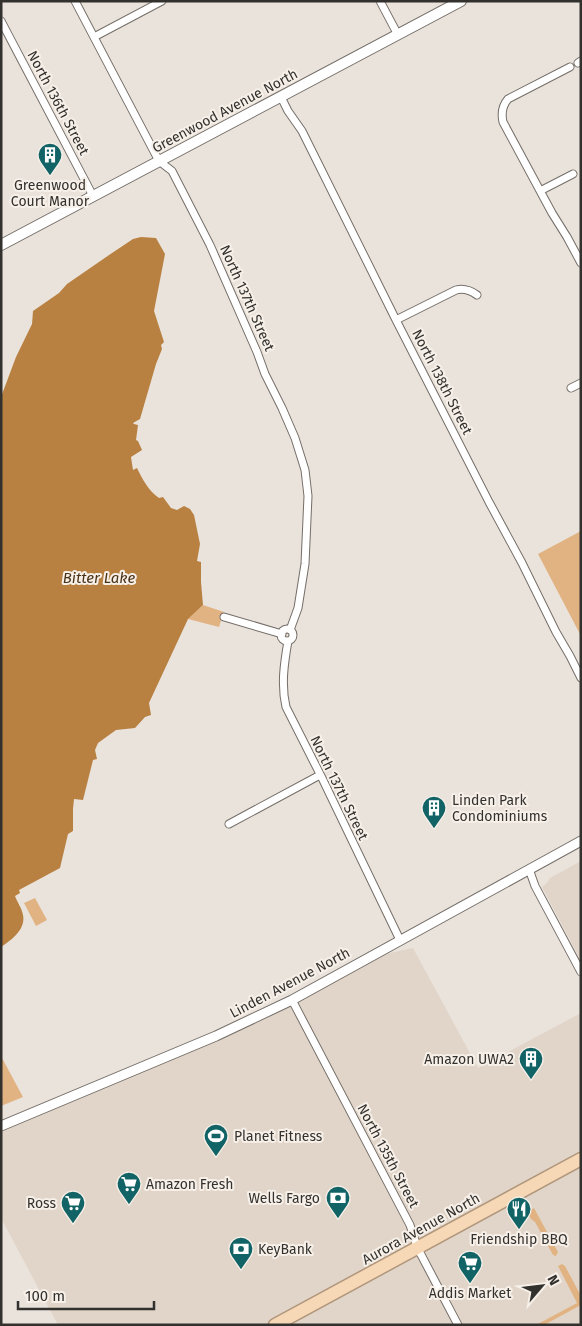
<svg xmlns="http://www.w3.org/2000/svg" width="582" height="1326" font-family="'Fira Sans',sans-serif">
<style>
.built{fill:#e1d5c9}
.green{fill:#e1b382}
.water{fill:#b88141}
.lines{fill:none;stroke-linecap:round;stroke-linejoin:round}
.minor-casing{stroke:#746e68;stroke-width:9}
.tertiary-casing{stroke:#746e68;stroke-width:11}
.secondary-casing{stroke:#746e68;stroke-width:12}
.trunk-casing{stroke:#b0967b;stroke-width:15}
.minor{stroke:#fff;stroke-width:7}
.tertiary{stroke:#fff;stroke-width:9}
.secondary{stroke:#fff;stroke-width:10}
.trunk{stroke:#f6d7b6;stroke-width:12}
.labels{text-anchor:middle;dominant-baseline:central;stroke-width:4;stroke-linejoin:round;paint-order:stroke}
.street-label{font-size:14px;fill:#33312e;stroke:#f7f0e9}
.poi-label{font-size:14px;fill:#33312e;stroke:#f7f0e9;text-anchor:start}
.water-label{font-size:15px;font-style:italic;fill:#493115;stroke:#f7f0e9}
</style>
<rect width="100%" height="100%" fill="#eae3dc"/>
<path class="built" d="M581,861V961L542,887L547,883L550,878Z
M413,948L478,1068L581,1013V1325H58L1,1218V1126L216,1036L367,958Z"/>
<path class="green" d="M581,531V636L538,554Z
M203,605L224,612L219,627L188,619Z
M35,898L47,920L36,926L24,903Z
M1,1056L23,1097L1,1106Z
M534,1208L558,1252L556,1256L553,1255L535,1222L531,1219L527,1212Z
M562,1264L565,1266L581,1296V1305L544,1325H536L577,1303L558,1266Z"/>
<path class="water" d="M141,237L156,238L165,254L154,311L164,342L161,345L162,349L156,364L140,419L133,423L134,424L138,425L136,440L138,441L142,450L131,457L133,470L137,468C143,480 148,490 159,498L163,497L171,508L177,510L184,506L190,509L194,515L200,544L197,561L201,562V582L203,605L188,619L149,703L151,715L145,717L135,728L116,730L98,743L95,750L97,759L93,760L83,800L74,799L73,809V831L68,834L60,868L19,890L20,893L15,896C17,902 22,908 23,915C26,929 12,940 1,947V397L16,357L32,324L33,311L59,293L67,284L112,253L133,239Z"/>
<g class="lines">
<defs>
<path id="minor" d="M75,1L159,161L172,171L210,245L257,352L265,374L282,408L295,438L305,470L308,496L305,564L298,608L290,630
M380,1L398,35
M1,21L93,196
M94,37L162,1
M578,63L581,61
M570,67L508,99C502,106 501,113 503,122L552,213L567,237L581,263
M281,97L288,111L302,131L396,320L489,502L522,563L556,632L570,656L581,678
M540,191L573,174
M396,320L456,290C464,288 470,290 477,295
M571,388L581,383
M224,617L282,634
M281 635a6 6 0 1 1 12 0a6 6 0 1 1-12 0Z
M288,641C284,664 281,685 286,707L322,778L400,940
M229,824L320,775
M529,869L535,886L581,972
M292,1000L410,1225L417,1247L458,1325"/>
<path id="tertiary" d="M1,1126L216,1036L292,1000L581,841"/>
<path id="secondary" d="M1,245L461,1"/>
<path id="trunk" d="M275,1325L581,1159"/>
</defs>
<use href="#minor" class="minor-casing"/>
<use href="#tertiary" class="tertiary-casing"/>
<use href="#secondary" class="secondary-casing"/>
<use href="#trunk" class="trunk-casing"/>
<use href="#minor" class="minor"/>
<use href="#tertiary" class="tertiary"/>
<use href="#secondary" class="secondary"/>
<use href="#trunk" class="trunk"/>
</g>
<defs>
<symbol id="building-pin" viewBox="-11 -11 22 30"><path d="M0 17L-7.5 6A9.5 9.5 0 1 1 7.5 6Z" fill="#126365" stroke="#f7f0e9"/><path d="M-4-6H4V6H1V3H-1V6H-4ZM-2.5-4.3h1.7v1.8h-1.7ZM.8-4.3h1.7v1.8H.8ZM-2.5-1h1.7V.8h-1.7ZM.8-1h1.7V.8H.8Z" fill="#fff"/></symbol>
<symbol id="stadium-pin" viewBox="-11 -11 22 30"><path d="M0 17L-7.5 6A9.5 9.5 0 1 1 7.5 6Z" fill="#126365" stroke="#f7f0e9"/><path d="M0-5a6.5 5 0 1 0 0 10a6.5 5 0 1 0 0-10ZM-3.5-1.8h7v3.6h-7Z" fill="#fff"/></symbol>
<symbol id="supermarket-pin" viewBox="-11 -11 22 30"><path d="M0 17L-7.5 6A9.5 9.5 0 1 1 7.5 6Z" fill="#126365" stroke="#f7f0e9"/><path d="M-6-5.5h2.5l.6 2H6L4.5 2H-2.5L-4.4-4H-6ZM-1.5 3.2a1.3 1.3 0 1 0 .1 0ZM3 3.2a1.3 1.3 0 1 0 .1 0Z" fill="#fff"/></symbol>
<symbol id="bank-pin" viewBox="-11 -11 22 30"><path d="M0 17L-7.5 6A9.5 9.5 0 1 1 7.5 6Z" fill="#126365" stroke="#f7f0e9"/><path d="M-6-4H6V4H-6ZM0-2.3a2.3 2.3 0 1 0 0 4.6a2.3 2.3 0 1 0 0-4.6Z" fill="#fff"/></symbol>
<symbol id="restaurant-pin" viewBox="-11 -11 22 30"><path d="M0 17L-7.5 6A9.5 9.5 0 1 1 7.5 6Z" fill="#126365" stroke="#f7f0e9"/><path d="M-5-6h1v4h1v-4h1v4h1v-4h1v5L-1.5 .5V6h-2V.5L-5-1ZM5-6V6H3V1.5H1.5Q1.5-4 5-6Z" fill="#fff"/></symbol>
</defs>
<g fill-rule="evenodd">
<use href="#building-pin" x="36" y="141" width="28" height="38"/>
<use href="#building-pin" x="420" y="794" width="28" height="38"/>
<use href="#building-pin" x="517" y="1045" width="28" height="38"/>
<use href="#stadium-pin" x="202" y="1122" width="28" height="38"/>
<use href="#supermarket-pin" x="115" y="1170" width="28" height="38"/>
<use href="#bank-pin" x="324" y="1184" width="28" height="38"/>
<use href="#supermarket-pin" x="59" y="1189" width="28" height="38"/>
<use href="#restaurant-pin" x="505" y="1195" width="28" height="38"/>
<use href="#bank-pin" x="227" y="1235" width="28" height="38"/>
<use href="#supermarket-pin" x="456" y="1249" width="28" height="38"/>
</g>
<g class="labels">
<g class="street-label">
<text transform="translate(58 103) rotate(62)">North 136th Street</text>
<text transform="translate(225 111) rotate(-28)">Greenwood Avenue North</text>
<text transform="translate(247 298) rotate(66)">North 137th Street</text>
<text transform="translate(442 382) rotate(63)">North 138th Street</text>
<text transform="translate(339 788) rotate(64)">North 137th Street</text>
<text transform="translate(290 983) rotate(-28)">Linden Avenue North</text>
<text transform="translate(388 1156) rotate(62)">North 135th Street</text>
<text transform="translate(421 1229) rotate(-29)">Aurora Avenue North</text>
</g>
<g class="poi-label">
<text x="50" y="185" text-anchor="middle">Greenwood<tspan x="50" dy="16">Court Manor</tspan></text>
<text x="452" y="800">Linden Park<tspan x="452" dy="16">Condominiums</tspan></text>
<text x="514" y="1059" text-anchor="end">Amazon UWA2</text>
<text x="234" y="1136">Planet Fitness</text>
<text x="146" y="1184">Amazon Fresh</text>
<text x="320" y="1198" text-anchor="end">Wells Fargo</text>
<text x="56" y="1203" text-anchor="end">Ross</text>
<text x="519" y="1239" text-anchor="middle">Friendship BBQ</text>
<text x="258" y="1249">KeyBank</text>
<text x="470" y="1293" text-anchor="middle">Addis Market</text>
</g>
<g class="water-label">
<text x="99" y="578">Bitter Lake</text>
</g>
</g>
<rect width="582" height="1326" fill="none" stroke="#33312e" stroke-width="5"/>
<g transform="translate(542 1286) rotate(62)" stroke="#f7f0e9" stroke-width="4" paint-order="stroke">
<path d="M0-4L9 19L0 12L-9 19Z" fill="#33312e"/>
<text y="-8" font-size="14" font-weight="bold" text-anchor="middle" fill="#33312e">N</text>
</g>
<path d="M18 1301v8h136v-8" fill="none" stroke="#33312e" stroke-width="2.5"/>
<text x="25" y="1301" font-size="15" fill="#33312e" stroke="#f7f0e9" stroke-width="4" paint-order="stroke">100 m</text>
</svg>
